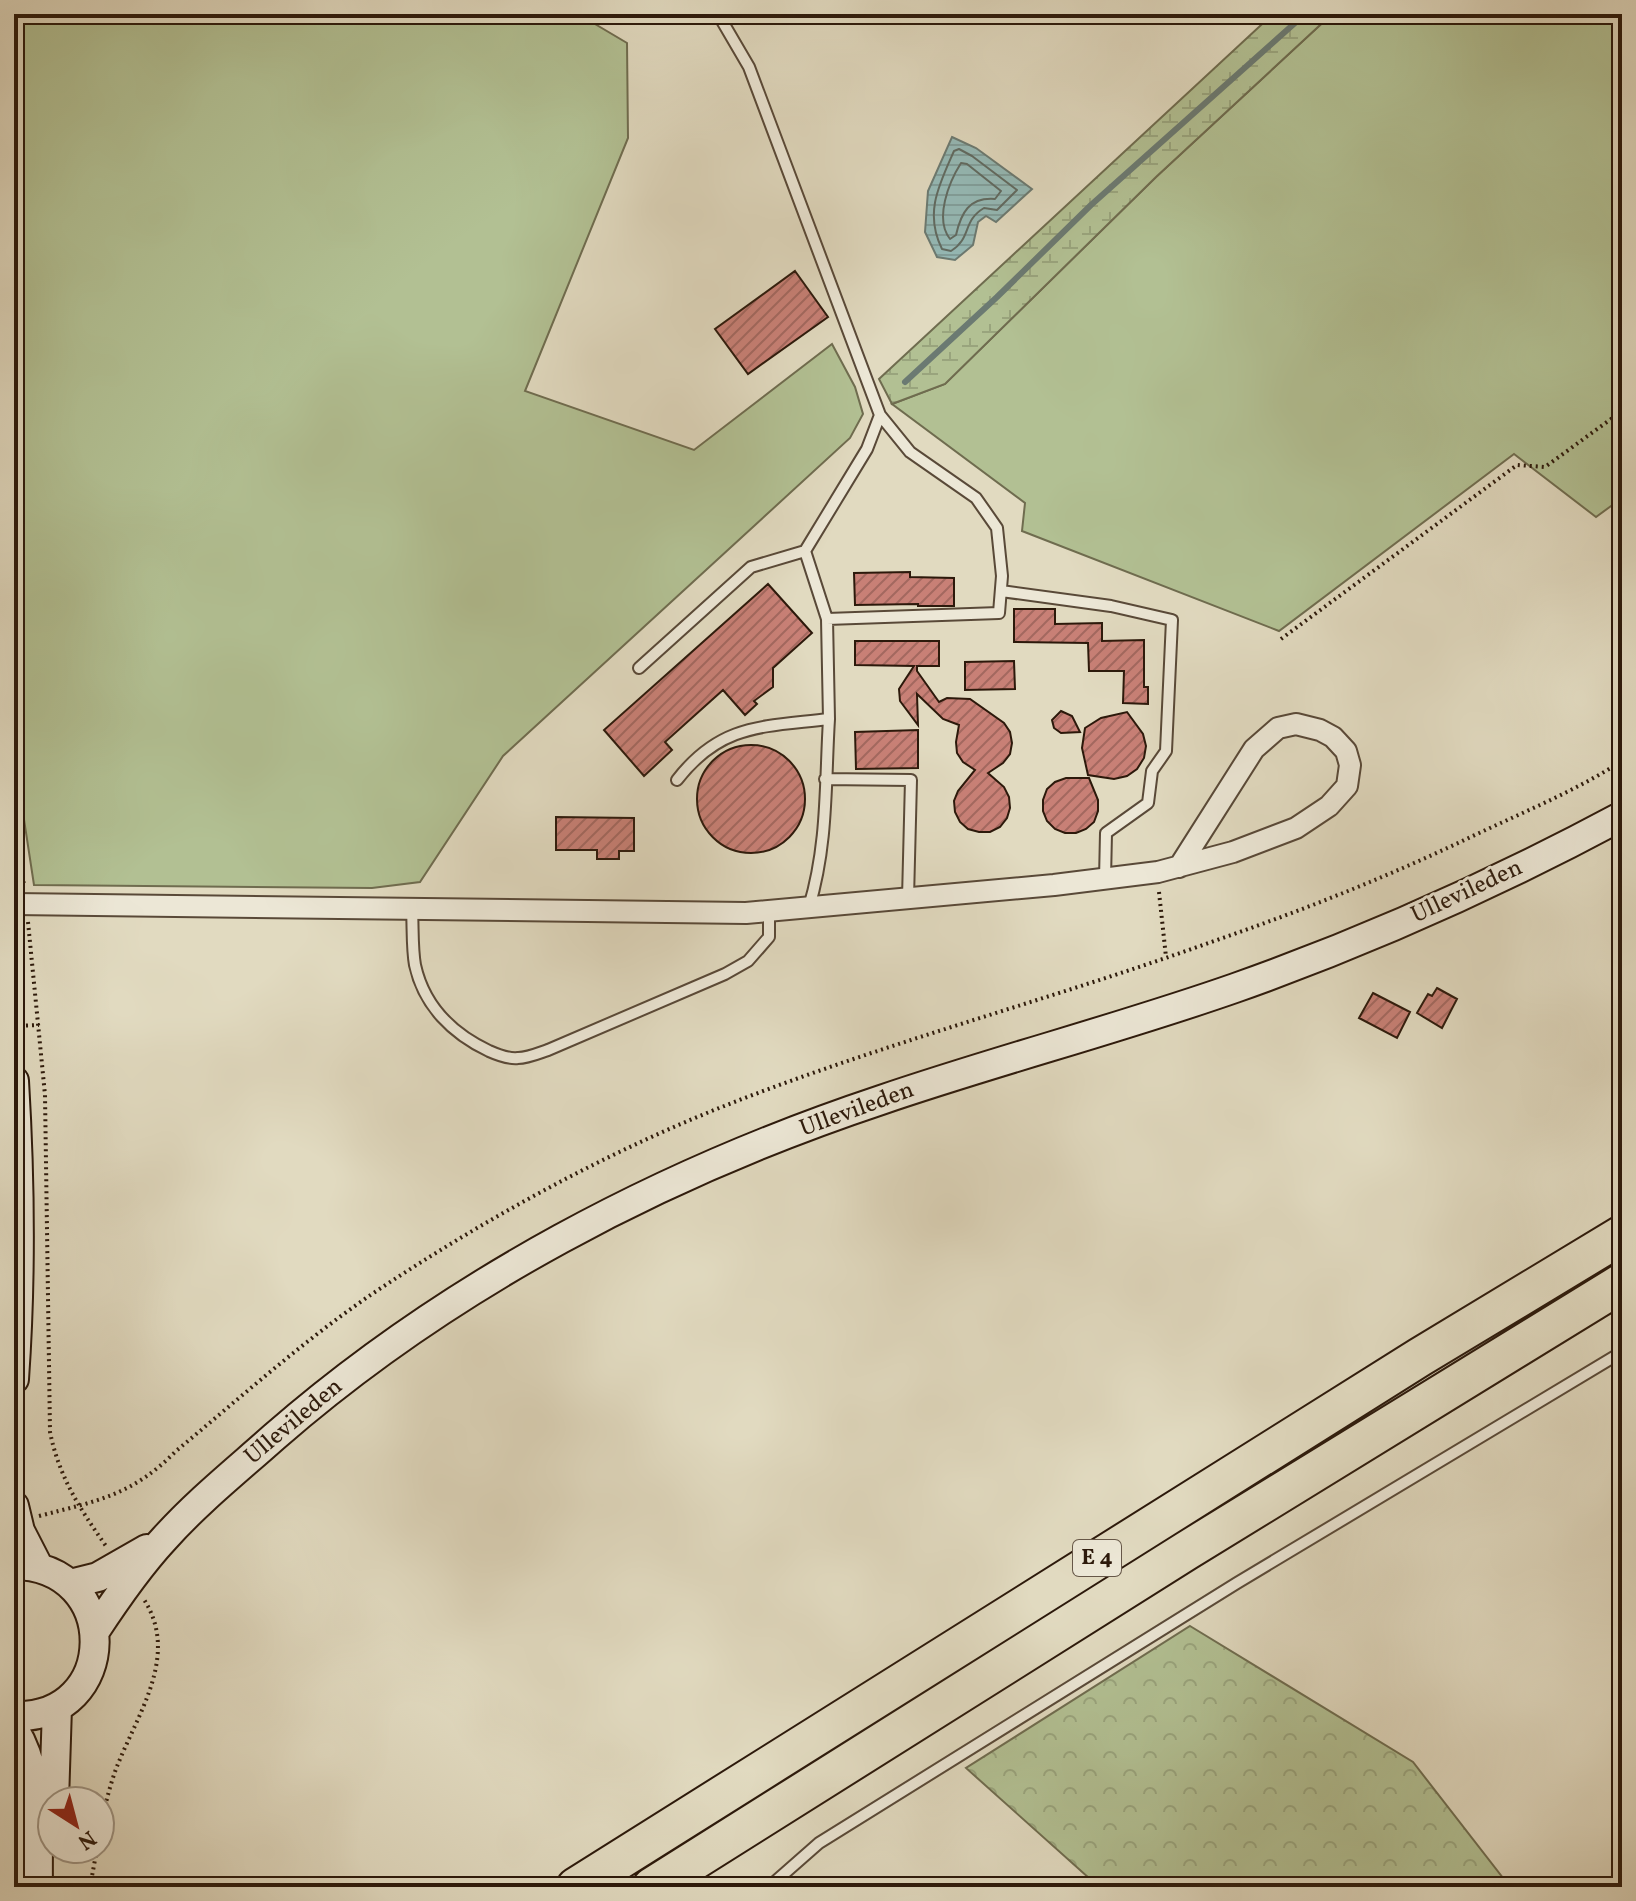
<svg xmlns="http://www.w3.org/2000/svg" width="1636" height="1901" font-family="Vollkorn,serif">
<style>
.grass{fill:#b2c093;stroke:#6f6c4f;stroke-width:2}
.forest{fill:url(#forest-crowns);stroke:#6f6c4f;stroke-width:2}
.wetland{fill:url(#wetland-marsh);stroke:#6f6c4f;stroke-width:2}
.water{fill:url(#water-rules);stroke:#6b7a72;stroke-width:2}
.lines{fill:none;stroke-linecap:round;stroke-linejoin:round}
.shore{stroke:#606a61;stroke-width:2}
.stream{stroke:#6b7a72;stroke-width:6}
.building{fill:url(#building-hatch);stroke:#2c190b;stroke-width:2}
.lane-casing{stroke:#594938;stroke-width:14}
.street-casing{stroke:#594938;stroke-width:24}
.secondary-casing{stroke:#2c190b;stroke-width:32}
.highway-casing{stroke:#2c190b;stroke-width:42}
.path{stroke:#2c190b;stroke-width:4;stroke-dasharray:2 4;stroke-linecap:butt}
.lane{stroke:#ece7d6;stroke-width:10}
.street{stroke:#ece7d6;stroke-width:20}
.secondary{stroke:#ece7d6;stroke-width:28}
.highway{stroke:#e1dac0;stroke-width:38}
.labels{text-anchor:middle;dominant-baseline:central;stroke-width:6;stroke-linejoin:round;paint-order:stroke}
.shield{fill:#ece7d6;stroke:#665748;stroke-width:2}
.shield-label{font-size:22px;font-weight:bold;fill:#2c190b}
.street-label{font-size:24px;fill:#2c190b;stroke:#ece7d6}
</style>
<defs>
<pattern id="forest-crowns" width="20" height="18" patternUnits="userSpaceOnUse" patternTransform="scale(2)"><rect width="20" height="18" fill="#b2c093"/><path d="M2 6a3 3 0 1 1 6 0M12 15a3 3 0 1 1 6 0" fill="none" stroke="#99a47d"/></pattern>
<pattern id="wetland-marsh" width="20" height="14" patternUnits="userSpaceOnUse" patternTransform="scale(2)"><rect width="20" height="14" fill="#b2c093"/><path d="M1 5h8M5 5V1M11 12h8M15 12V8" fill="none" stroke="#99a47d"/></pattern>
<pattern id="water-rules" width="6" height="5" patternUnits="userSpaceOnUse" patternTransform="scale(2)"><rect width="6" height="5" fill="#95bab7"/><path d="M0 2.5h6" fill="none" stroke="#819f9c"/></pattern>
<pattern id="building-hatch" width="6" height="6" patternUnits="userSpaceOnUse" patternTransform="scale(2)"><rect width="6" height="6" fill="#c88076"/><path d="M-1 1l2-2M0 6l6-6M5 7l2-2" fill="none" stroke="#a3685f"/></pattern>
</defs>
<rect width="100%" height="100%" fill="#e1dac0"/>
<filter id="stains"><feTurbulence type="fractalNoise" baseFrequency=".0025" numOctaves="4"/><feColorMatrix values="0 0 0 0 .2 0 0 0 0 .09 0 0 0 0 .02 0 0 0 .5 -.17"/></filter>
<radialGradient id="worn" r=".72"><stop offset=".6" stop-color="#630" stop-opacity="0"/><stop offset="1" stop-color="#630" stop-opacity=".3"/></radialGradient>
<path class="grass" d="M14,14H578L627,43L628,138L525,391L694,450L832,344L855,387L863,414L850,438L503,756L420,882L372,888L34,885L14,754Z
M1332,14H1622V498L1596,517L1514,454L1279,631L1022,531L1025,503L892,404L945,384L1156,177Z"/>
<path class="forest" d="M1190,1626L1413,1762L1510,1887H1099L966,1768Z"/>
<path class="wetland" d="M1273,14H1332L1156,177L945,384L892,404L879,379Z"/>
<path class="water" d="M952,137L976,148L1032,189L996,222L986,216L978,222L973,245L955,260L937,257L925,232L928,191Z"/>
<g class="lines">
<path class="shore" d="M959,149L972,156L1017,190L997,210L984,208C962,221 972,238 951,251L942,249C924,213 939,185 954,151Z
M961,163L967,164L1001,191L995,199C969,197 961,213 956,235L950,239C934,219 949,182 961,163Z"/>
<path class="stream" d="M905,382L997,297L1091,205L1305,14"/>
</g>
<path class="building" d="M795,271L828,317L748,374L715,329Z
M910,572V577L954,578V606H918V604L855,605L854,573Z
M768,584L812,633L773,668V687L754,701L757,704L745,715L723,690L665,742L672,750L644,776L604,730Z
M1014,609H1055V624L1102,623V641L1144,640V687H1148V704L1123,703L1124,671H1089L1088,643L1014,642Z
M855,641H939V666H917V671L939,702L947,698L970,699L1004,723L1010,732L1012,743L1010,754L1003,763L988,773L1004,787L1009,797L1010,808L1007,818L1000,827L990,832H979L968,829L960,822L955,812L954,801L958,791L975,770L963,762L957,753L956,742L959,725L943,719L917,694L918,725L900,701L899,689L914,666L855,665Z
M1014,661L1015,689L965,690V662Z
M1061,711L1072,716L1080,732L1061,733L1054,728L1052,720Z
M1127,712L1143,734L1146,746L1144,758L1137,769L1127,776L1114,779L1088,775L1082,748L1085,728L1101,718Z
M918,730V768L856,769L855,732Z
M697 799a54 54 0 1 1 108 0a54 54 0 1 1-108 0Z
M1066,778H1089L1098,800V811L1094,822L1086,829L1076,833H1065L1055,829L1047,821L1043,811V800L1047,789L1055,782Z
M556,817L634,818V851H619V859H597V850H556Z
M1437,988L1457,999L1442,1028L1417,1013L1428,994L1432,996Z
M1373,993L1410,1012L1397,1038L1359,1018Z"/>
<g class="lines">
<defs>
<path id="lane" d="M1001,591L1111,606L1172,620L1166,751L1152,771L1148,803L1106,833L1105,879
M827,619L999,613L1002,576L997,528L976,498L910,452L880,415
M639,668L751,567L805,551
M825,779L911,780L908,898
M677,780C721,723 764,727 829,719L827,619L805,551L867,449L880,415L749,67L718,14
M809,907C828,844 825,784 829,719
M412,910C413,928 412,948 415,965C424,1006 453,1034 489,1051C498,1055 509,1059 518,1058C528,1058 539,1053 548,1050L725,974L748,961L769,937V912
M769,1887L819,1843L1237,1583L1622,1352"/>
<path id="street" d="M14,904L746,913L1054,885L1158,872L1233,852L1296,828L1329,806L1347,786L1350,765L1346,751L1333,737L1320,730L1296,724L1278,728L1254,749L1179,867"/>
<path id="secondary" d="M14,1081C20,1180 21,1280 14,1379
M14,1506L20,1531L39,1568
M14,1565C123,1566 120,1720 14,1716
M70,1584L98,1577L147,1549
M95,1631C116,1599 138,1567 164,1539C197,1502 237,1470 274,1437C448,1285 662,1173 881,1100C998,1060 1118,1029 1235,988C1368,941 1497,883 1622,816
M14,1729C43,1776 37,1834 38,1887
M54,1801L57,1707"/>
<path id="highway" d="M576,1887L1420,1357L1622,1235
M652,1887L1186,1551L1622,1283"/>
</defs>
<use href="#lane" class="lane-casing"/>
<use href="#street" class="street-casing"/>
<use href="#secondary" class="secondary-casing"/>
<use href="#highway" class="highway-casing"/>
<path class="path" d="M1281,639L1517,465L1545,467L1622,411
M14,816L24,886
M1159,892L1166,957
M28,922L45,1095L50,1432C59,1477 80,1509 106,1546
M14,1026L39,1025
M39,1516C97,1501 133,1495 176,1451C240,1398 303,1341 372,1294C486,1218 610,1150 737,1101C894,1040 1056,998 1214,941C1304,910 1392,875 1477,834C1526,811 1577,790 1622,761
M100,1830C104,1810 109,1788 116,1769C137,1714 181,1655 143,1598
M90,1887L97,1849"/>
<use href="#lane" class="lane"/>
<use href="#street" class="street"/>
<use href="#secondary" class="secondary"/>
<use href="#highway" class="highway"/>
</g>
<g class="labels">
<rect class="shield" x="1073" y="1540" width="48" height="36" rx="6"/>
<g class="shield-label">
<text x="1097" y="1558">E 4</text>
</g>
<g class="street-label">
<text transform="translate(1467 892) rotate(-25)">Ullevileden</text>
<text transform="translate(857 1110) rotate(-20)">Ullevileden</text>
<text transform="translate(294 1422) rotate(-40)">Ullevileden</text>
</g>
</g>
<rect width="1636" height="1901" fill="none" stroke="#e1dac0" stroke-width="48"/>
<rect x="16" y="16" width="1604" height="1869" fill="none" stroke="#2c190b" stroke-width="4"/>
<rect x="24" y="24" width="1588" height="1853" fill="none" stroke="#2c190b" stroke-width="2"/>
<g transform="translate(76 1825) rotate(144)"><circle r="38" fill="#ece7d6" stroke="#9f9585" stroke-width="2"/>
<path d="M0-6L14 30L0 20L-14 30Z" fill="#8f2418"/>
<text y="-12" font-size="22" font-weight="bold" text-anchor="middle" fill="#2c190b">N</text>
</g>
<rect width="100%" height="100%" filter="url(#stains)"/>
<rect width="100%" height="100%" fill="url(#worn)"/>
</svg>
